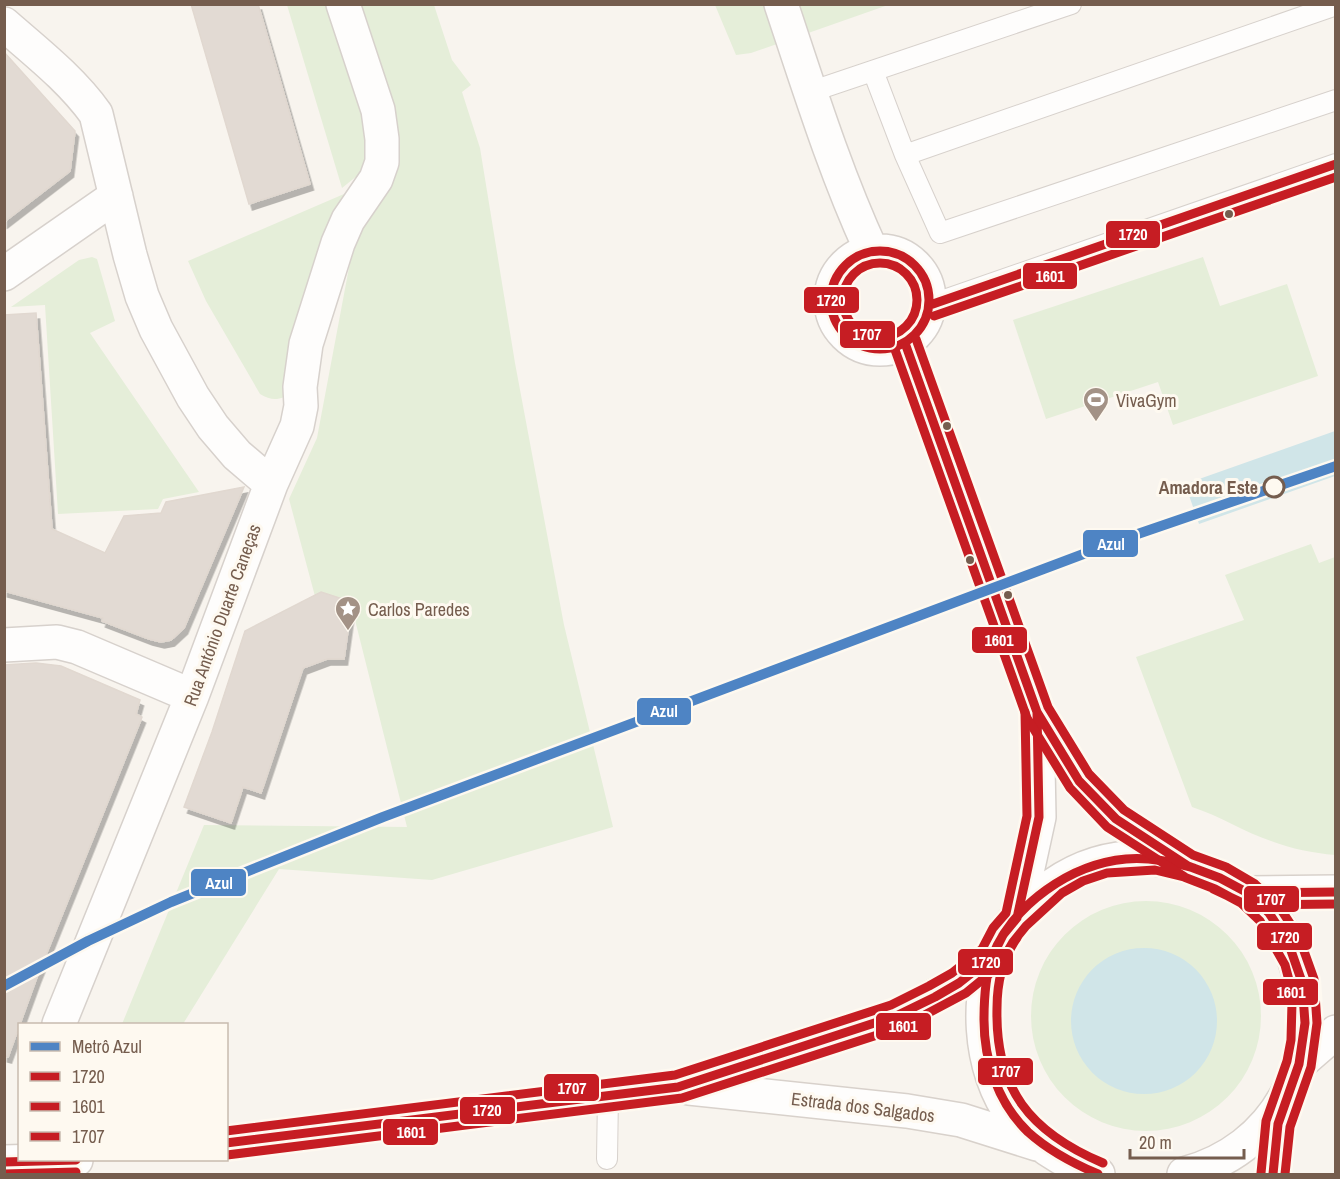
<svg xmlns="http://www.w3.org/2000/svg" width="1340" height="1179" font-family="'Archivo Narrow',sans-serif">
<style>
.green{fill:#e5eed9}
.water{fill:#d0e5e8}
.building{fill:#e2dad3;stroke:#e1d8d0;stroke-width:1.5;filter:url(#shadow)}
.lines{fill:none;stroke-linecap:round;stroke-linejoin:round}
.service-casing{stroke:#d7d1cc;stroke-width:22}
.minor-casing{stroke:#d7d1cc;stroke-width:36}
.secondary-casing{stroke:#d8d1cb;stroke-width:36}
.service{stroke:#fefdfc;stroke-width:20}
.minor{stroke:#fefdfc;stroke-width:33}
.secondary{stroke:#fefdfc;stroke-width:33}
.bus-1-casing{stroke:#fef9f0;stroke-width:14}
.bus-2-casing{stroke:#fef9f0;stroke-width:14}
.bus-3-casing{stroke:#fef9f0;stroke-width:14}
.bus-1{stroke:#c61d23;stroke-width:9}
.bus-2{stroke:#c61d23;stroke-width:9}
.bus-3{stroke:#c61d23;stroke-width:9}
.metro-1-casing{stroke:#fef9f0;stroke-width:15}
.metro-1{stroke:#4e84c4;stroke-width:10}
.bus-dot{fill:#755d4e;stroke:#fef9f0;stroke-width:2}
.stop-dot{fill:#fef9f0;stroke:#755d4e;stroke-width:3}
.labels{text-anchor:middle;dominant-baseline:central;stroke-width:6;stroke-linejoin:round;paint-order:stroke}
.poi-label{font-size:18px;fill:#755d4e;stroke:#fef9f0;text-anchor:start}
.stop-label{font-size:18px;font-weight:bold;fill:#755d4e;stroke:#fef9f0;text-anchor:end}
.street-label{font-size:18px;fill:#755d4e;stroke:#fef9f0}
.line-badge{stroke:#fef9f0;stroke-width:2}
.badge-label{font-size:16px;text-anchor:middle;font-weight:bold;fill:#fff}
</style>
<defs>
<filter id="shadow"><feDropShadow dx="3.5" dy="6" stdDeviation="0" flood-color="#0004"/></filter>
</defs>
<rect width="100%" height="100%" fill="#f8f4ee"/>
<path class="green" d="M287,5H434L452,60L471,85L462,92L480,148L515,363L564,625L613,827L432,880L279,869L183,1024H122L204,825L407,827L353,612L316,600L289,499L317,438L357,225L388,151L342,188Z
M715,5H888L751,53L736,55Z
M344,194L299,339L293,392C281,400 273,402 260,394L206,301L188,261Z
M92,257L97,259L115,321L90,333L199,492L163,499L158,509L58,514L45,305L11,307L79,260Z
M1203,257L1220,306L1287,284L1318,376L1173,425L1158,382L1046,419L1013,320Z
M1311,544L1319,563L1335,557V855C1313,853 1292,849 1271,841C1244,832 1220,816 1192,807L1136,657L1244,620L1225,575Z
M1031 1016a115 115 0 1 1 230 0a115 115 0 1 1-230 0Z"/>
<path class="water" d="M1335,431V476L1199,524L1185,484Z
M1071 1021a73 73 0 1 1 146 0a73 73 0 1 1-146 0Z"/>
<path class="building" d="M191,4H258L310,184L249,204Z
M4,52L75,131L70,171L4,222Z
M36,313L52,529L105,553L124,516L161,513L166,502L244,487L184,628L171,640L161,642L149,639L102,621L103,618L4,591V315Z
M321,592L352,602L344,659H327L303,668L261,793L243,787L231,823L184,807L212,732L245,631Z
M36,663L61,666L140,700L136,714L142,717L37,977L8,1057L4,1056V665Z"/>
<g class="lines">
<defs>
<path id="service" d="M873,71L905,155L1336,5
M810,92L1071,4
M905,155L940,233L1336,100
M930,305L1336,164
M607,1159L608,1096"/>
<path id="minor" d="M781,4C809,88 835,172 872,252
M4,24C36,52 71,79 96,114L130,255L142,296L156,329L193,397L213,427L237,455L271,484L192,696L59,1024
M831 300a49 49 0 1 1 98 0a49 49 0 1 1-98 0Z
M4,274L116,196
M905,343L1037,712L1079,781L1116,819L1188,866
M271,484L297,426L301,406L300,387L306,344L338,243L348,220L376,179L382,162V139L378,110L343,4
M4,645L57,642L77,647L192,696
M1017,918L1039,817L1037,714"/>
<path id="secondary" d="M1248,893L1336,892
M1299,1064L1336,1032
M689,1088L907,1111L961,1120L1037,1144
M226,1143L678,1087L896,1016L959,983L992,957
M4,1162L76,1160
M1098,1174C1066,1163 1036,1146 1014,1118C978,1072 972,987 1003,936C1013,919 1029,904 1044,892C1069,872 1098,860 1129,858C1155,856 1179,863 1202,871C1218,877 1235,884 1249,894C1274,913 1290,941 1298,971C1324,1062 1275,1150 1184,1174
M1273,1174L1278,1124L1284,1106"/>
</defs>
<use href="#service" class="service-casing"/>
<use href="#minor" class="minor-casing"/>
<use href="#secondary" class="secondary-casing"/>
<use href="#service" class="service"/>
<use href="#minor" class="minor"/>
<use href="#secondary" class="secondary"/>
<defs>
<path id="bus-1" d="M831 300a49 49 0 1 1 98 0a49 49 0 1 1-98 0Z
M930,305L1336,164
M905,343L1037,712L1079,781L1116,819L1188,866L1220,878L1248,893L1269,913L1288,942L1302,982L1305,1023L1299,1064L1278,1124L1273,1174
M1248,893L1336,892
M226,1143L678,1087L896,1016L935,997L959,983L992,957L1003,935L1017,918L1039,817L1037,712
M4,1162L76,1160
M1098,1174C1072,1163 1049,1151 1028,1132C998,1103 984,1061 984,1020C984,999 985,977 992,957C1013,904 1071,864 1126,859C1150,857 1172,862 1194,868"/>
<path id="bus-2" d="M934,316L1336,177
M894,347L1027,718L1070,788L1107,827L1185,877
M1213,889L1247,905L1336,904
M227,1155L682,1098L902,1027L966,993L999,966L1013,942L1026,926L1062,893L1083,881L1107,873L1155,870L1184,877L1215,889L1241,903L1260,921L1285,965L1290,984L1292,1003L1291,1040L1287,1061L1266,1121L1261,1173
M4,1174L76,1172"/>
<path id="bus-3" d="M843 300a37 37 0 1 1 74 0a37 37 0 1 1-74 0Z
M916,339L1048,707L1089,774L1124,810L1193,855L1226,867L1255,884L1278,905L1299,937L1314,979L1317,1023L1311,1067L1290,1127L1285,1174
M1017,938C1002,959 997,983 997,1008C995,1089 1030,1132 1103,1163
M226,1131L675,1075L891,1005L929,986L952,973L982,949L993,928L1006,913L1027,816L1025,712"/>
</defs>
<use href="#bus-1" class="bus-1-casing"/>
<use href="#bus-2" class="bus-2-casing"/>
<use href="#bus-3" class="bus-3-casing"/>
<use href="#bus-1" class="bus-1"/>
<use href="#bus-2" class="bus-2"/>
<use href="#bus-3" class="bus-3"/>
<defs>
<path id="metro-1" d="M4,986L88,941L171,902L383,817L1126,538L1336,466"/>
</defs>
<use href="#metro-1" class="metro-1-casing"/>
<use href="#metro-1" class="metro-1"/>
</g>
<defs>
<symbol id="stadium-pin" viewBox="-11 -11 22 30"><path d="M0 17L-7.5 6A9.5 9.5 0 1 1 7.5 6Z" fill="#a39286" stroke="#fef9f0"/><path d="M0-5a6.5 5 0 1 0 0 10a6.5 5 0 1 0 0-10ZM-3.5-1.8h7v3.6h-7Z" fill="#fff"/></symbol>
<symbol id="sight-pin" viewBox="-11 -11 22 30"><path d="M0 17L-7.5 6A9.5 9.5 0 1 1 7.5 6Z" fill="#a39286" stroke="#fef9f0"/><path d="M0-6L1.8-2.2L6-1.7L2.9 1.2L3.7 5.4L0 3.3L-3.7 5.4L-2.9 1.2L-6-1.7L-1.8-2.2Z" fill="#fff"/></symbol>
</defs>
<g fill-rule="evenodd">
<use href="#stadium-pin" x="1081" y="385" width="30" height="40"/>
<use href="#sight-pin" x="333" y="594" width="30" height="40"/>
</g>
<g class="bus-dot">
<circle cx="1229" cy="214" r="5"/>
<circle cx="947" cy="426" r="5"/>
<circle cx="970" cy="560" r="5"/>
<circle cx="1008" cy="595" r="5"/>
</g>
<circle class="stop-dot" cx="1274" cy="487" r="10"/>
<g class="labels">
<g class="poi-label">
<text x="1116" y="400">VivaGym</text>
<text x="368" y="609">Carlos Paredes</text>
</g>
<g class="stop-label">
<text x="1258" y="487">Amadora Este</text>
</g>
<g class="street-label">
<text transform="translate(222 615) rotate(-70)">Rua António Duarte Caneças</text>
<text transform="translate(863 1107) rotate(7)">Estrada dos Salgados</text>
</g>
</g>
<g class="line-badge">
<rect x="1105" y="220" width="56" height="29" rx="6" fill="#c61d23"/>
<rect x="1022" y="262" width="56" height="28" rx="6" fill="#c61d23"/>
<rect x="803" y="286" width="57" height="28" rx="6" fill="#c61d23"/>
<rect x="839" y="320" width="57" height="29" rx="6" fill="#c61d23"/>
<rect x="1082" y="529" width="57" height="29" rx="6" fill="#4e84c4"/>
<rect x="971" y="626" width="57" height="28" rx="6" fill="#c61d23"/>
<rect x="636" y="697" width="56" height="29" rx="6" fill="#4e84c4"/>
<rect x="190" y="868" width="57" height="29" rx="6" fill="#4e84c4"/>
<rect x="1243" y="885" width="57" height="28" rx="6" fill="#c61d23"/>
<rect x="1256" y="922" width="57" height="29" rx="6" fill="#c61d23"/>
<rect x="957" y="948" width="57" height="28" rx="6" fill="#c61d23"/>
<rect x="1262" y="978" width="57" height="28" rx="6" fill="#c61d23"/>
<rect x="875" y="1012" width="57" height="29" rx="6" fill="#c61d23"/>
<rect x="977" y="1057" width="57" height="29" rx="6" fill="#c61d23"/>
<rect x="543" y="1073" width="57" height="29" rx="6" fill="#c61d23"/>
<rect x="459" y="1096" width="57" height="29" rx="6" fill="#c61d23"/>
<rect x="382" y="1118" width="57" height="28" rx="6" fill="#c61d23"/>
</g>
<g class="badge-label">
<text x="1133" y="240">1720</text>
<text x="1050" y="282">1601</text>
<text x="831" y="306">1720</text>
<text x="867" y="340">1707</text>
<text x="1111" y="550">Azul</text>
<text x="999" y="646">1601</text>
<text x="664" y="717">Azul</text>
<text x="219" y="889">Azul</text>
<text x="1271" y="905">1707</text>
<text x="1285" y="943">1720</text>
<text x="986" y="968">1720</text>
<text x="1291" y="998">1601</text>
<text x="903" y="1032">1601</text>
<text x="1006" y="1077">1707</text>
<text x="572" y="1094">1707</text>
<text x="487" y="1116">1720</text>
<text x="411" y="1138">1601</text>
</g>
<rect width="1340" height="1179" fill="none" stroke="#755d4e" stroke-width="12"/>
<rect x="18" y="1023" width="210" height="138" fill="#fef9f0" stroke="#c7bbaf" stroke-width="1.5"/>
<rect x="30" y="1042" width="30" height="9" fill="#4e84c4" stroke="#c7bbaf" stroke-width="1.5"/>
<text x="72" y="1053" font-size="18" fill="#755d4e">Metrô Azul</text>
<rect x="30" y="1072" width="30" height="9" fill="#c61d23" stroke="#c7bbaf" stroke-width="1.5"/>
<text x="72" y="1083" font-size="18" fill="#755d4e">1720</text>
<rect x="30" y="1102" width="30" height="9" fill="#c61d23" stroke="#c7bbaf" stroke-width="1.5"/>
<text x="72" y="1113" font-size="18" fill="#755d4e">1601</text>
<rect x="30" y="1132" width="30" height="9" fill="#c61d23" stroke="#c7bbaf" stroke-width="1.5"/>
<text x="72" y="1143" font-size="18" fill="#755d4e">1707</text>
<path d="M1130 1149v9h114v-9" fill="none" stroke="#755d4e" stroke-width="3"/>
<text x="1139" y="1149" font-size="18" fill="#755d4e" stroke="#fef9f0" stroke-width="4.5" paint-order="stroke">20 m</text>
</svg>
